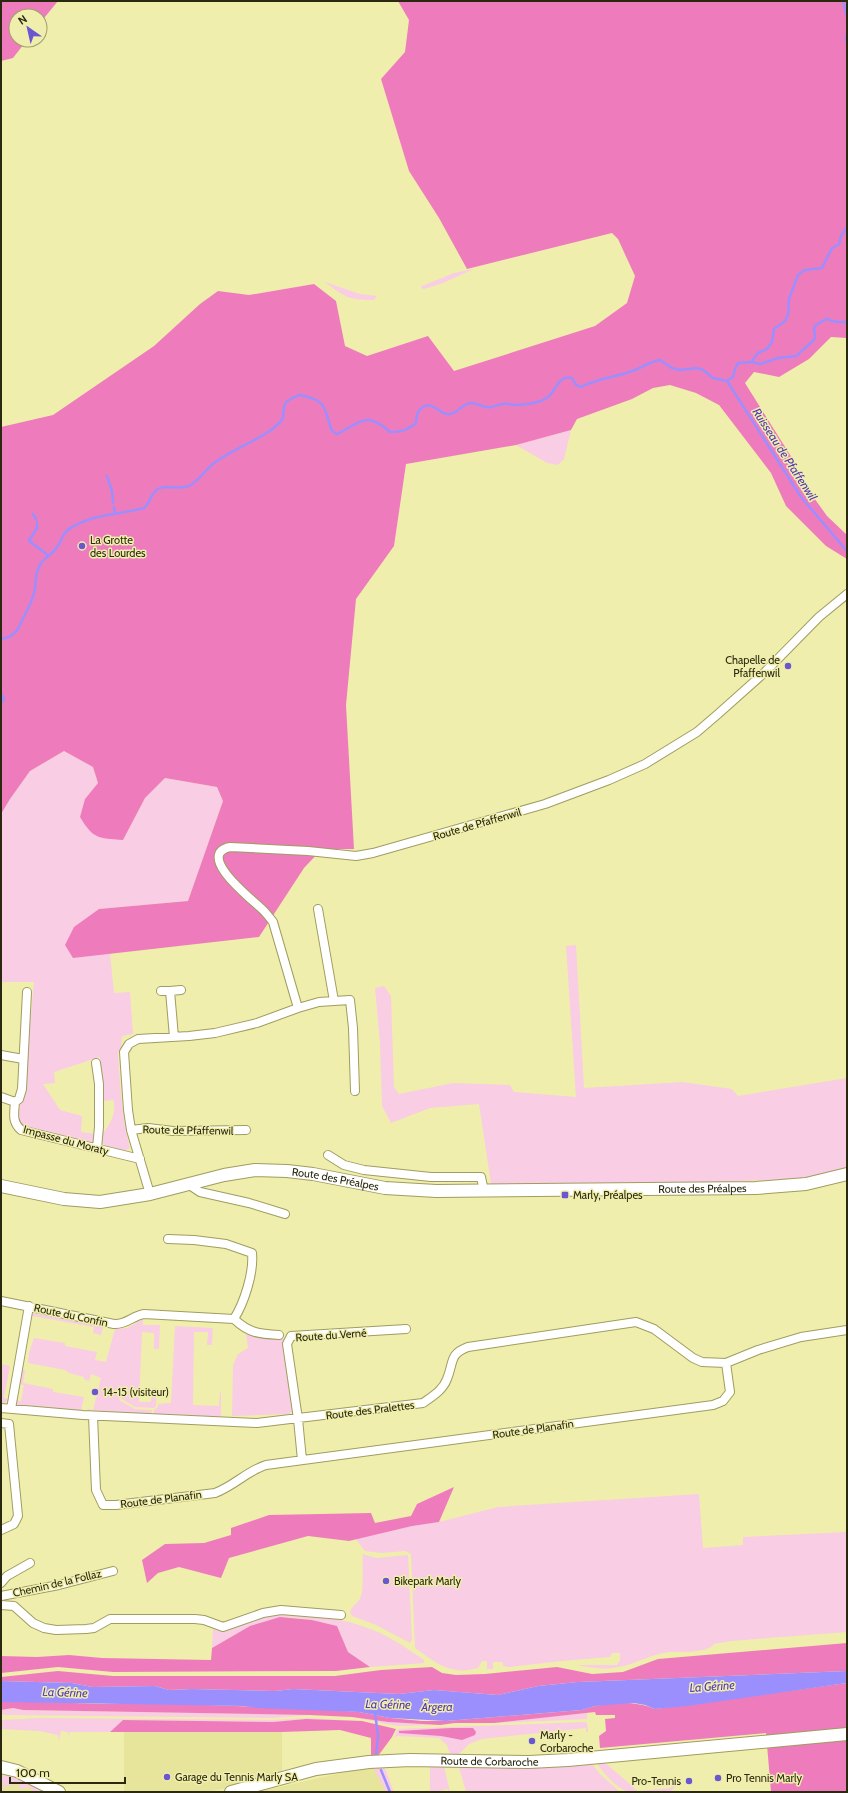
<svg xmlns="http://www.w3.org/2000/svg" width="848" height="1793" font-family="Cabin,sans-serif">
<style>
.built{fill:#e7e49b}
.green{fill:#f9cde3}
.forest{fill:#ee7cbd}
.water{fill:#9b8ffe}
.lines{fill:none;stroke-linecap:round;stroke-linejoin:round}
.stream{stroke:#9b8ffe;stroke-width:2.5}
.street-casing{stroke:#9f9d5f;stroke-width:10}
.secondary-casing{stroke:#9f9d5f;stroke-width:14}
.street{stroke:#fff;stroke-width:8}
.secondary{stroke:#fff;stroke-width:12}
.poi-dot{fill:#6a56cf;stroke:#f0eead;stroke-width:1.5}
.labels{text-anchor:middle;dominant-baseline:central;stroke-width:3;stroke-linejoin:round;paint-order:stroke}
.poi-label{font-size:11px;fill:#2a290f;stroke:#f0eead;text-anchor:start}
.street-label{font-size:11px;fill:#2a290f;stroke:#f0eead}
.water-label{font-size:12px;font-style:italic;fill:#5337b5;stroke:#f0eead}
</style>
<rect width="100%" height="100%" fill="#f0eead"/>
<path class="built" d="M124,1732H282V1774L244,1785L205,1792H124Z
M376,1765L387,1792H258Z
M10,1778L22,1781L44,1792H1V1780Z"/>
<path class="green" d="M474,269L443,283L424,289L421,288L422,286L454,273Z
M325,282L360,294L377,296L374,300C347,300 345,297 325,282Z
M571,430L564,459L558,465L547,463L516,445Z
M64,751L93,767L98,783L85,799L123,840L145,798L165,778L217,787L223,801L188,901L99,909L73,958L110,953L114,993L130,992L133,1034L122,1036L121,1047L118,1053C120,1085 122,1116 130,1148L124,1151L108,1147L101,1142V1135C109,1128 118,1110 113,1100L102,1101L100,1057L54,1072L55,1083L43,1084L60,1110L82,1116L81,1132L96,1134L94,1144L21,1127C17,1119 18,1107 23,1100L34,982H1V814L10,799L30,771Z
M576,945L584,1088L682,1082L732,1089L738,1096L847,1078V1167L810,1178L655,1185L491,1184L479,1104L430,1108L391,1123L382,1106L380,1043L375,988L384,986L391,996L394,1087L399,1094L453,1083L510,1085L514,1092L576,1097L566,946Z
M32,1313L103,1327L101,1335L93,1333L94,1327L32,1316Z
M143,1319V1325H160L159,1349H154V1333L142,1332L139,1402H151L152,1388H157L156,1406L154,1408L135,1407L120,1398L119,1400L135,1409L152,1410L151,1414L87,1410L88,1409L93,1410L101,1378L91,1374L89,1381L84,1379V1377L69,1373L65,1370L28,1363L29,1353L34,1338L65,1343V1346L97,1352L95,1360L106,1362L115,1329L127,1328Z
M175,1326L213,1328L212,1345H207L208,1332H194L193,1405L219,1406L220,1392H221V1418L154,1414V1410L158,1407V1404L171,1403Z
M246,1334L283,1337L294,1409L289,1414L232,1416L233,1365L238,1354L248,1348Z
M1,1364L10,1366L4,1397L9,1400L1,1405Z
M20,1369L25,1370L23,1383L53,1389V1392L84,1397L81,1410L17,1405L15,1400L21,1401L24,1385L17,1384Z
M699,1494L703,1548L743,1545V1537L847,1532V1632L731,1641L714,1644C709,1653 680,1652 670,1652C650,1654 633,1666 613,1668C601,1670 589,1667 576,1665H617L620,1660V1653H612L610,1657L562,1661L509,1667L503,1666L502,1662H493V1669H487V1661H482L478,1668C451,1676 436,1663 415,1648L411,1554L405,1551L381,1553L365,1551L356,1539L412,1525L439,1522L498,1507Z
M363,1554L376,1558L408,1555L412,1640L410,1643L376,1625L352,1616L350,1612C352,1605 359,1603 361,1596C364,1587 362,1564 363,1554Z
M282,1612C312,1615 344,1618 373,1630C391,1637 408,1649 424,1660V1663L370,1667L348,1652L337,1626C322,1622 294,1615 279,1618C254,1622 233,1636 212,1648L213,1629L222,1632L264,1615Z
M13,1708L23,1710L309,1715L273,1718L4,1715L1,1714V1710Z
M587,1713V1719L494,1723L502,1721Z
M353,1717L388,1722L440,1725L396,1726Z
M39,1718L273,1720L307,1718L362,1721L306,1719L273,1722L123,1720L110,1732H70L68,1736V1732L61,1731L59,1741L58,1735L39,1731L1,1729V1720Z
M585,1722L587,1723L588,1732H586V1728L482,1739L469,1744L457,1756H449L450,1754L447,1745L439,1738L397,1736L394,1738L398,1729Z
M603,1761L638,1791L671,1788L673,1782L677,1785L670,1792C657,1792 642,1793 629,1792C618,1790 602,1772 597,1763Z
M592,1764L600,1774L620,1792H466L459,1767H538Z
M384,1766L394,1792L430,1791V1766H444L450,1792L447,1789L435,1792H386L373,1767Z
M1,1775C16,1775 27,1783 40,1789L39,1792H32L31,1787L20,1789L18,1784L5,1786L4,1791Z"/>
<path class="forest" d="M1,1H58L40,23V16H16V40H27L13,58L1,61Z
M398,1H847V338L831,337L809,359L779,377L754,372L745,383L792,458L804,484L827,516L847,535V559L826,546L786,506L771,473L719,405L696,393L670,385L653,388L632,399L577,419L571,430L516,445L406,464L394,546L356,599L346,705L354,849H322L304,868L259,937L73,958L65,945L74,927L99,909L188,901L223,801L217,787L165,778L145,798L123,840C98,838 93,839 80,817L85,799L98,783L93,767L64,751L30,771L10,799L1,814V427L53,415L154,346L200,304L218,291L249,295L314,284L336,301L345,346L367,356L428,336L454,371L595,326L627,303L635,276L618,239L612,233L467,269L439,218L409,171L381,79L405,52L409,20Z
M454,1487L439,1522L412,1526L349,1541L308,1536L229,1558L221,1578L179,1567L158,1573L147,1583L142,1560L165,1544L204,1543L231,1535V1528L269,1515L371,1513L375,1523L411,1516L417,1504Z
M280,1617L312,1620L337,1626L348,1652L370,1667L336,1671L113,1672L58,1667L1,1673V1656L37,1657L69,1655L102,1658L211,1660L212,1648L250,1626Z
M847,1643V1671L578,1682L538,1686L498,1695L434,1690L399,1694L293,1689L275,1691L192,1689L169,1690L155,1686L92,1687L72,1683L1,1681V1677L58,1671L113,1676H335L381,1670L432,1667L442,1673L456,1675L485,1674L557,1667L592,1674L623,1672L658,1659Z
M847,1683V1792H771L766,1733L600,1748L599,1736L606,1731L605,1719L615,1718V1715H596L595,1712L494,1723H455L440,1725L388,1722L352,1717L309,1715L23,1710L13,1708L1,1710V1702L15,1701L102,1704H180L314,1709L359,1712L390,1718L422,1721H446L582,1710C604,1702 634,1700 655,1709Z
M306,1719L362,1721L396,1729L392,1737L378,1756L371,1757V1738L340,1730L282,1732H110L123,1720L273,1722Z
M451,1728H473L476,1732L475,1735L462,1740L441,1736L399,1733V1731Z"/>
<path class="water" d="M847,1671V1683L687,1706L655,1709L645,1705L634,1703L595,1706L582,1710L446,1721L390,1718L359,1712L257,1708L243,1706L1,1702V1681L72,1683L92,1687L155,1686L169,1690L192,1689L275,1691L293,1689L399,1694L434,1690L498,1695L538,1686L578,1682Z"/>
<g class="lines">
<path class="stream" d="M843,1L847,17
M847,34L846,37L847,44
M751,362L760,364L778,358L796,356L814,340L815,336L814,328L816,325L826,319L837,322H845L847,324
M727,381L801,497L847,551
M107,476L112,491L113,503
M114,507L115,513
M33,514L36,519
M37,522V528L29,541L48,555
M1,639C9,637 13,636 18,629C23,617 31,606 34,593C37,584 34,575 39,567C43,557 52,555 57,547C65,536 61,532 76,525C96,514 122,514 144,508C150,503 151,493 158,489C168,484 179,490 189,486C199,481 205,470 214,463C233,448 272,436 283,418C284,401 284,402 299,395C329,400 323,408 332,431L337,434C360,423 366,410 390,432C401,432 408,430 416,423C417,416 416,411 423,407C434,400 439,416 450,414C459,413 462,403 471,403C478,403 485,409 492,407C496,406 499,404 503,404C508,403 511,405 516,405C524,405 541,403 548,397C557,390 557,375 572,378L576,385L581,387C598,378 617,377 635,370C645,366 649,362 660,360L672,368L680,370L697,368L703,370L713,378L727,381L733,377L735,369L738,363L751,362L758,353L767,349L772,342L774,329L785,321L788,315L789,299L798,275L805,270L822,268L832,248L839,244L841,236L847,227
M1,693L4,699L1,703
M375,1713L378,1736L376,1756
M381,1770L390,1792"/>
<defs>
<path id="street" d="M161,991H170L174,1037
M170,991L181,990
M334,1001L350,1000L353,1028L355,1091
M298,1008L319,1002L334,1001L318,909
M1,1055L23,1059
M96,1063L99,1084V1127L97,1148
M1,1097L15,1102C14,1114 12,1122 21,1130L140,1159
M15,1102L19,1099L22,1089L27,992
M131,1130L148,1128L173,1131L246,1130
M328,1155L344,1165L364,1170L431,1177H481L484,1191
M188,1184L200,1192L249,1203L285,1214
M150,1194L131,1130L128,1110L124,1052L129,1044L138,1039L189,1036L215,1033L257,1023L298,1008L273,922C270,918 267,914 263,910C254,901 194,855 230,847L308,851L356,856L373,853L545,804L609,780L645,764L697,732L718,714L764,673L819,617L847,594
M1,1301L114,1324C126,1325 132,1316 144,1314L234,1319C244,1303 254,1273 252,1253L226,1244L194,1240L168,1239
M234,1319C249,1333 259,1334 279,1335
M1,1408L83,1415L257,1423L423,1403C433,1396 443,1390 447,1379C454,1362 449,1354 468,1347L636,1322L654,1329L693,1358L702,1362L726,1363L758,1350L801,1337L847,1330
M11,1409L29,1306
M93,1416L96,1490L103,1505H116L215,1493C234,1486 247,1471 266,1465L713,1405L723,1401L730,1392L726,1363
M1,1423L9,1424L18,1516L14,1524L1,1530
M302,1460L298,1419L287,1344L291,1336L406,1329
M1,1583L7,1576L30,1563
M1,1596L59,1585L113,1571
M1,1605L14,1606L33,1623L44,1628L56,1630L86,1629L94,1628L110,1619H195L204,1620L223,1627L263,1613L281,1610L341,1615"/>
<g id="secondary">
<path id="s1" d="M1,1186L64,1199L100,1202L150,1194L224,1175L255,1170L287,1171L313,1174L385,1188L436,1191L756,1188L806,1184L847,1174"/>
<path d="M1,1767L17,1771L59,1792"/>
<path id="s2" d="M231,1792L316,1769L369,1762L410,1760L529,1762L568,1760L847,1734"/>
</g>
</defs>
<use href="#street" class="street-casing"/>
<use href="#secondary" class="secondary-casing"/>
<use href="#street" class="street"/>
<use href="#secondary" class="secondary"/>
</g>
<g class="poi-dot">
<circle cx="82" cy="546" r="4"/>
<circle cx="788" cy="666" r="4"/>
<rect x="561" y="1191" width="8" height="8" rx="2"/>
<circle cx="95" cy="1392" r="4"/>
<circle cx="386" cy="1581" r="4"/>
<circle cx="532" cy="1741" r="4"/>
<circle cx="167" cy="1777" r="4"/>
<circle cx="718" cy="1778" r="4"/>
<circle cx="689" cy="1781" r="4"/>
</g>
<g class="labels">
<g class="poi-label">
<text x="90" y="540">La Grotte<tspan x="90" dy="13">des Lourdes</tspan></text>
<text x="780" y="660" text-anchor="end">Chapelle de<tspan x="780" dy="13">Pfaffenwil</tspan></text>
<text x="573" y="1195">Marly, Préalpes</text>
<text x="103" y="1392">14-15 (visiteur)</text>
<text x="394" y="1581">Bikepark Marly</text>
<text x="540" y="1735">Marly -<tspan x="540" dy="13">Corbaroche</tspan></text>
<text x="175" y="1777">Garage du Tennis Marly SA</text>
<text x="726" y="1778">Pro Tennis Marly</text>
<text x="681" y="1781" text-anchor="end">Pro-Tennis</text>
</g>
<g class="street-label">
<text transform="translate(477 824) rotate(-16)">Route de Pfaffenwil</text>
<text transform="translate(188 1130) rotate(1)">Route de Pfaffenwil</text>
<text transform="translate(66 1140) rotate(15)">Impasse du Moraty</text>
<text stroke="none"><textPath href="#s1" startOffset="340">Route des Préalpes</textPath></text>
<text stroke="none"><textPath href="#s1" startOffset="708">Route des Préalpes</textPath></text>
<text transform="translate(71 1315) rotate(12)">Route du Confin</text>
<text transform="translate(331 1335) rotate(-4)">Route du Verné</text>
<text transform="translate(370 1410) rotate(-7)">Route des Pralettes</text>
<text transform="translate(533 1429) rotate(-8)">Route de Planafin</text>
<text transform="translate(161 1499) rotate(-7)">Route de Planafin</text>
<text transform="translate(57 1583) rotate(-13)">Chemin de la Follaz</text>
<text stroke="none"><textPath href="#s2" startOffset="262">Route de Corbaroche</textPath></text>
</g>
<g class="water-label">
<text transform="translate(785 454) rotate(57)">Ruisseau de Pfaffenwil</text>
<text transform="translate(712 1686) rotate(-4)">La Gérine</text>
<text transform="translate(65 1692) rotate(2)">La Gérine</text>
<text transform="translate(388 1704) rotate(1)">La Gérine</text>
<text x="437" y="1706">Ärgera</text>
</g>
</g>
<rect width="848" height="1793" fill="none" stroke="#2a290f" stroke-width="4"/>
<g transform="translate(28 28) rotate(326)"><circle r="19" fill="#f0eead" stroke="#a19f6e"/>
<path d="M0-3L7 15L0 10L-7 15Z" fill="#6a56cf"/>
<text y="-6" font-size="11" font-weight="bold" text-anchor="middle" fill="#2a290f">N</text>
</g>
<path d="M10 1777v6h115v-6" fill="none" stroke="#2a290f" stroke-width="2"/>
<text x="16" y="1777" font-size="12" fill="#2a290f" stroke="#f0eead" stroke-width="3" paint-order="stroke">100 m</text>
</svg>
